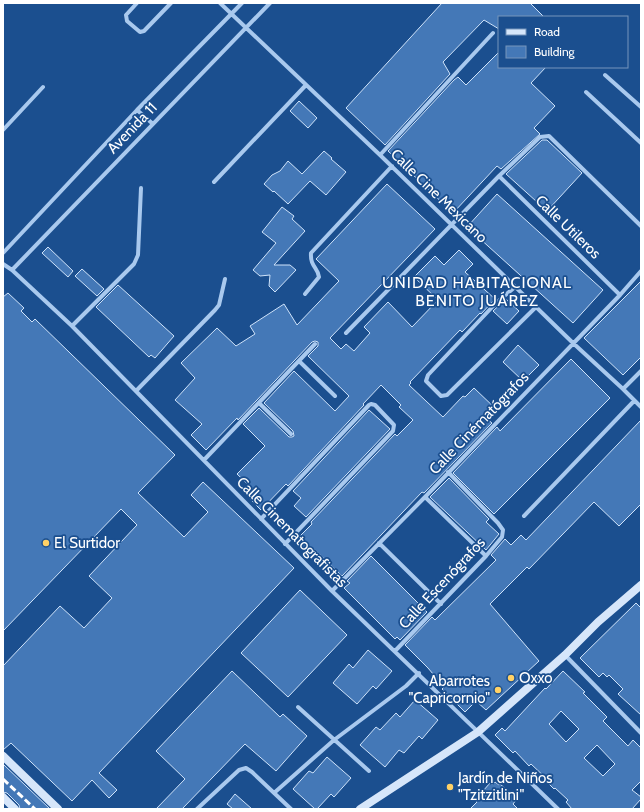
<svg xmlns="http://www.w3.org/2000/svg" width="644" height="812" font-family="Cabin,sans-serif">
<style>
.building{fill:#4478b7;stroke:#cfe3fa;fill-rule:evenodd}
.lines{fill:none;stroke-linecap:round;stroke-linejoin:round}
.street{stroke:#a9c9ee;stroke-width:4}
.secondary{stroke:#d6e6fa;stroke-width:8}
.rail{stroke:#fff;stroke-width:3;stroke-dasharray:7 3;stroke-linecap:butt}
.poi-dot{fill:#ffd166;stroke:#1b4f8f;stroke-width:1.5}
.labels{text-anchor:middle;dominant-baseline:central;stroke-width:3.5;stroke-linejoin:round;paint-order:stroke}
.street-label{font-size:15px;fill:#fff;stroke:#1b4f8f}
.poi-label{font-size:15px;fill:#fff;stroke:#1b4f8f;text-anchor:start}
.neighbourhood-label{font-size:16px;letter-spacing:1px;fill:#fff;stroke:#1b4f8f}
</style>
<rect width="100%" height="100%" fill="#1b4f8f"/>
<path class="building" d="M442,3H530L544,17H499V29L484,20L443,62L450,74L385,145L346,108Z
M499,52V67H546L531,83L555,106L534,128L540,134L501,169L497,166L453,213L388,151L454,80L458,77L466,85Z
M299,101L317,118L308,128L290,111Z
M542,140H547L582,173L547,211L506,174Z
M324,151L332,158L331,159L346,172L326,195L310,181L288,204L274,191L273,192L264,184L272,175L280,171L288,161L302,174Z
M387,184L435,229L330,338L341,349L346,344L354,351L370,333L364,327L388,302L412,327L438,300L414,277L435,256L444,265L459,250L473,264L465,272L495,299L481,314L480,313L462,332L460,330L410,382L411,383L409,385L443,417L463,396L465,397L474,388L497,410L487,419L492,423L424,493L422,492L342,576L313,548L307,555L294,542L312,524L311,522L395,434L397,436L413,420L399,407L401,405L381,385L363,404L364,405L288,486L286,484L261,510L250,499L256,492L237,474L265,446L243,424L259,408L289,437H292L294,436L293,431L264,403L294,371L335,411L349,396L308,356L318,346V342L315,341L312,342L238,420L237,418L206,450L191,435L202,424L175,400L195,378L181,363L217,328L236,346L255,334L250,326L284,304L297,325L339,281L316,259Z
M497,194L603,290L573,323L467,227Z
M282,207L294,216L292,219L305,231L274,265H290L296,270L275,292L269,286L270,275L260,276L253,270L276,243L262,232Z
M48,247L73,271L68,277L42,253Z
M82,269L104,289L97,296L75,276Z
M641,281V357L623,375L584,338Z
M118,285L174,336L155,358L151,355L149,357L96,307Z
M8,293L24,308L21,311L32,322L35,319L175,455L138,493L184,537L208,512L191,495L203,482L294,568L99,773L117,790L109,798L92,780L72,801L11,743L3,750V666L60,606L84,628L112,598L89,576L137,525L121,509L3,631V297Z
M506,299L519,311L507,324L493,311Z
M518,345L539,365L523,381L503,362Z
M571,359L610,398L494,514L453,473L497,427L500,431Z
M369,410L390,429L306,517L294,506L301,498L293,491Z
M641,420V504L619,526L594,502L529,569L527,567L490,604L539,661L486,710L476,701L465,712L442,689L444,687L428,668L405,645L432,617L435,620L496,560L491,555L505,539L511,545L521,535L526,540Z
M449,478L489,519L486,522L499,534L486,550L430,497Z
M371,556L427,612L400,640L397,637L395,639L344,588L350,583L347,581Z
M300,590L347,635L288,697L241,653Z
M636,603L641,608V715L618,694L623,689L609,675L607,677L603,673L599,677L580,658Z
M368,650L392,671L376,689L373,686L357,704L333,683L349,664L353,668Z
M232,671L280,717L283,714L307,736L276,771L245,744L182,809H156L185,779L156,751Z
M563,671L585,692L583,693L607,717L603,721L628,746L633,740L641,748V781L632,790L641,797V799L632,809H572L566,802L568,800L555,788L554,789L546,781L548,780L531,764L529,766L515,751L513,753L495,735L502,728L505,731L545,688L546,689ZM561,711L579,729L566,742L549,724ZM597,745L615,764L603,776L584,758Z
M415,700L438,720L422,739L419,736L404,753L399,750L385,767L360,745L376,727L380,730L396,713L400,717Z
M327,757L351,778L334,797L331,794L317,809H315L293,789L309,771L313,773Z
M3,764L50,809H20L19,805L7,793L3,792Z
M495,782L499,785L500,784L514,796L513,798L516,800L513,804L518,809H470L477,802L475,800L490,783L492,785Z
M235,794L252,809H233L227,804Z"/>
<g class="lines">
<path class="street" d="M137,3L126,15L127,21L140,32L144,31L171,3
M220,3L380,155L573,343L623,389L641,407
M605,75L641,107
M586,92L641,143
M137,110L153,124
M3,130L43,87
M380,155L493,33
M499,176L620,295
M214,182L306,85
M3,253L137,110L242,3
M3,264L12,270L72,326L332,591L558,809
M12,270L270,3
M515,287L496,303L428,375L426,381L441,396L447,395L536,307
M305,294L319,277C318,267 310,267 311,253L392,166
M72,326L134,264L138,255L141,188
M346,333L499,176L540,137L549,136L641,226
M299,361L335,396
M623,389L641,371
M136,391L215,310L219,305L225,279
M259,403L291,434
M204,460L315,344
M425,497L486,556
M524,516L634,401
M261,519L369,405L371,404L375,405L394,425L393,431L285,544
M379,543L441,604
M332,591L425,497L620,295L641,271
M395,651L486,556L502,537L503,530L498,523L448,472
M565,655L641,733
M298,707L369,771
M274,793L334,740L406,686L419,673
M197,809L239,770L246,768L252,772L291,809"/>
<path class="secondary" d="M3,756L58,809
M3,797L15,809
M360,809L478,732L565,655L598,622L641,585"/>
<path class="rail" d="M3,779L35,809"/>
</g>
<g class="poi-dot">
<circle cx="46" cy="543" r="4"/>
<circle cx="511" cy="678" r="4"/>
<circle cx="498" cy="690" r="4"/>
<circle cx="450" cy="787" r="4"/>
</g>
<g class="labels">
<g class="street-label">
<text transform="translate(132 128) rotate(-46)">Avenida 11</text>
<text transform="translate(439 196) rotate(44)">Calle Cine Mexicano</text>
<text transform="translate(568 227) rotate(44)">Calle Utileros</text>
<text transform="translate(479 423) rotate(-46)">Calle Cinématógrafos</text>
<text transform="translate(292 532) rotate(45)">Calle Cinematografistas</text>
<text transform="translate(442 583) rotate(-47)">Calle Escenógrafos</text>
</g>
<g class="poi-label">
<text x="54" y="543">El Surtidor</text>
<text x="519" y="678">Oxxo</text>
<text x="490" y="681" text-anchor="end">Abarrotes<tspan x="490" dy="17">"Capricornio"</tspan></text>
<text x="458" y="778">Jardín de Niños<tspan x="458" dy="17">"Tzitzitlini"</tspan></text>
</g>
<g class="neighbourhood-label">
<text x="477" y="282">UNIDAD HABITACIONAL<tspan x="477" dy="18">BENITO JUÁREZ</tspan></text>
</g>
</g>
<rect width="644" height="812" fill="none" stroke="#ffffff" stroke-width="8"/>
<rect x="498" y="16" width="130" height="52" fill="#1b4f8f" stroke="#7695bc"/>
<rect x="506" y="29" width="20" height="6" fill="#d6e6fa" stroke="#7695bc"/>
<text x="534" y="36" font-size="12" fill="#ffffff">Road</text>
<rect x="506" y="46" width="20" height="12" fill="#4478b7" stroke="#7695bc"/>
<text x="534" y="56" font-size="12" fill="#ffffff">Building</text>
</svg>
